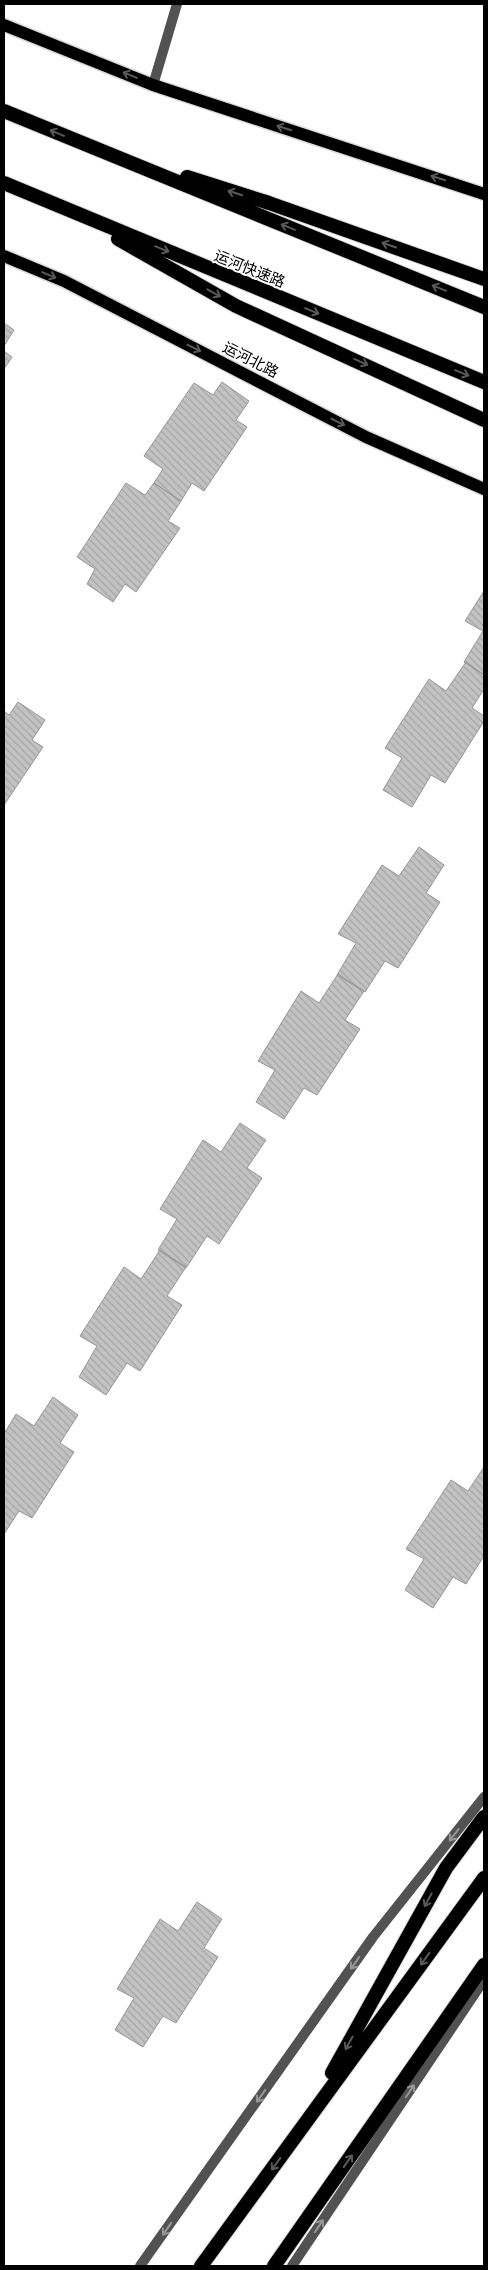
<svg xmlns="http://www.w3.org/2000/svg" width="488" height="2270" font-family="'Open Sans','Noto Sans SC',sans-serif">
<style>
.building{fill:url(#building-back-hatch);stroke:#969696}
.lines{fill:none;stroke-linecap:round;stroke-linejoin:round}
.primary-casing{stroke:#dbdbdb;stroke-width:15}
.trunk-casing{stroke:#dbdbdb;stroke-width:16}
.minor{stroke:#525252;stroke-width:10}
.tertiary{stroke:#525252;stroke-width:10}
.primary{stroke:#000;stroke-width:12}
.trunk{stroke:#000;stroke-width:14}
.oneway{stroke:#595959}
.oneway2{stroke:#979797}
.labels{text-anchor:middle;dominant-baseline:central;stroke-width:4;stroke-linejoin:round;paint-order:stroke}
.street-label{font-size:15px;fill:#000;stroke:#fff}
</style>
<defs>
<pattern id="building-back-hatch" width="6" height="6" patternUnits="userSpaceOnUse" patternTransform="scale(1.25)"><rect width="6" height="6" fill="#c2c2c2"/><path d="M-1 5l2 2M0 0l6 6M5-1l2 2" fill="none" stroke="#a5a5a5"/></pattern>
</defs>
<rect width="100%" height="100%" fill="#fff"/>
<path class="building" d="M4,323L14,330L4,346Z
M4,351L12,357L4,369Z
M222,382L249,401L236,420L247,427L204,491L192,483L181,501L154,483L163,469L144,456L194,383L213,395Z
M126,483L145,495L154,483L181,501L168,521L180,528L136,592L125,584L113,602L87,584L95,569L77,557Z
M484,591V675L464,662L483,631L465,621Z
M466,662L484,675V689L472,708L484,716V721L445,783L431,775L412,807L383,790L402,758L385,748L429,679L446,691Z
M18,702L45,720L32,740L43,747L4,805V711L9,715Z
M419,847L444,865L426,893L440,902L398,968L385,961L365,992L337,975L356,943L338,934L382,865L399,876Z
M338,974L364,991L345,1020L360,1029L317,1095L304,1088L284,1119L256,1102L275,1070L258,1061L301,991L319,1003Z
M240,1123L266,1140L247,1168L262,1178L219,1244L207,1236L186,1268L158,1250L177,1219L160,1209L203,1140L221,1152Z
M160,1250L186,1267L167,1296L182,1305L140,1371L127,1363L106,1395L79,1377L97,1346L80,1336L124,1267L141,1279Z
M53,1397L78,1415L60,1443L74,1452L32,1518L19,1511L4,1534V1434L16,1414L34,1426Z
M484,1467V1556L466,1584L453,1577L433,1608L405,1590L424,1559L406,1549L451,1480L468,1491Z
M197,1902L222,1919L204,1948L218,1957L176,2023L163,2016L143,2047L115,2030L134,1998L117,1989L160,1919L178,1931Z"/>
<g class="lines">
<defs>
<path id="primary" d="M4,25L153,85L484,194
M4,256L64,281L366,437L484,489"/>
<path id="trunk" d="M4,111L484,307
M187,177L269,203L484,279
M4,183L484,382
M118,239L236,306L484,420
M332,2073L446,1868L484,1817
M201,2266L484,1878
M274,2266L484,1965"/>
</defs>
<use href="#primary" class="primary-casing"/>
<use href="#trunk" class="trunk-casing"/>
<path class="minor" d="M153,85L177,4"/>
<path class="tertiary" d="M140,2266L373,1937L484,1797
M292,2266L484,1980"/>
<use href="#primary" class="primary"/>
<use href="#trunk" class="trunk"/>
</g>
<defs><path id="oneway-shaft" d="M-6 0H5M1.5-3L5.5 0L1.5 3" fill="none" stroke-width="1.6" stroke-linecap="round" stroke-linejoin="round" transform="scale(1.25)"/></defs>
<g class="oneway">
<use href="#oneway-shaft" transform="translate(130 75) rotate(-158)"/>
<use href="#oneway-shaft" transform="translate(284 128) rotate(-162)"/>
<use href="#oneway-shaft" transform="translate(57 133) rotate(-157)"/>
<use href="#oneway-shaft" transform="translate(438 178) rotate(-162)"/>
<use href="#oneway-shaft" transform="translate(235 193) rotate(-162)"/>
<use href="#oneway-shaft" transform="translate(288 227) rotate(-158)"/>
<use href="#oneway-shaft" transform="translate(389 245) rotate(-161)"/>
<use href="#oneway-shaft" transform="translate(162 249) rotate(22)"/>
<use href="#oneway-shaft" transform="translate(49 275) rotate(23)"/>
<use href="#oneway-shaft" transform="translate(439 288) rotate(-158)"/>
<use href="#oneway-shaft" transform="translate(214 293) rotate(29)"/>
<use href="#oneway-shaft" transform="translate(312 311) rotate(22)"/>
<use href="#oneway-shaft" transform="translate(194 348) rotate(27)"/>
<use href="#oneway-shaft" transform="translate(361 362) rotate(24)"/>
<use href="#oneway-shaft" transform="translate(462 373) rotate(22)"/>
<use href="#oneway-shaft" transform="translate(338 422) rotate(27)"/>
<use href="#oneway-shaft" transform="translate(428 1900) rotate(119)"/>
<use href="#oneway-shaft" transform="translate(425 1959) rotate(126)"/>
<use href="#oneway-shaft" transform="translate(349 2043) rotate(119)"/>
<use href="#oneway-shaft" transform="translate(348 2161) rotate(-55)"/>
<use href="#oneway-shaft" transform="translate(276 2164) rotate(126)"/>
</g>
<g class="oneway2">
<use href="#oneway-shaft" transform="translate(454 1835) rotate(128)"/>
<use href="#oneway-shaft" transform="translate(355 1963) rotate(125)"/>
<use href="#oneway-shaft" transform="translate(410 2091) rotate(-56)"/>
<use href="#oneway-shaft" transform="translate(261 2096) rotate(125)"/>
<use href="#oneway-shaft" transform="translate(319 2226) rotate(-56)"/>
<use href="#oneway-shaft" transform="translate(167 2229) rotate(125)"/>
</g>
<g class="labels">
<g class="street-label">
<text transform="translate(250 268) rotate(22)">运河快速路</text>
<text transform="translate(251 359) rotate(27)">运河北路</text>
</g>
</g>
<rect width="488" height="2270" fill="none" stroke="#000000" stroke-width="10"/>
</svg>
